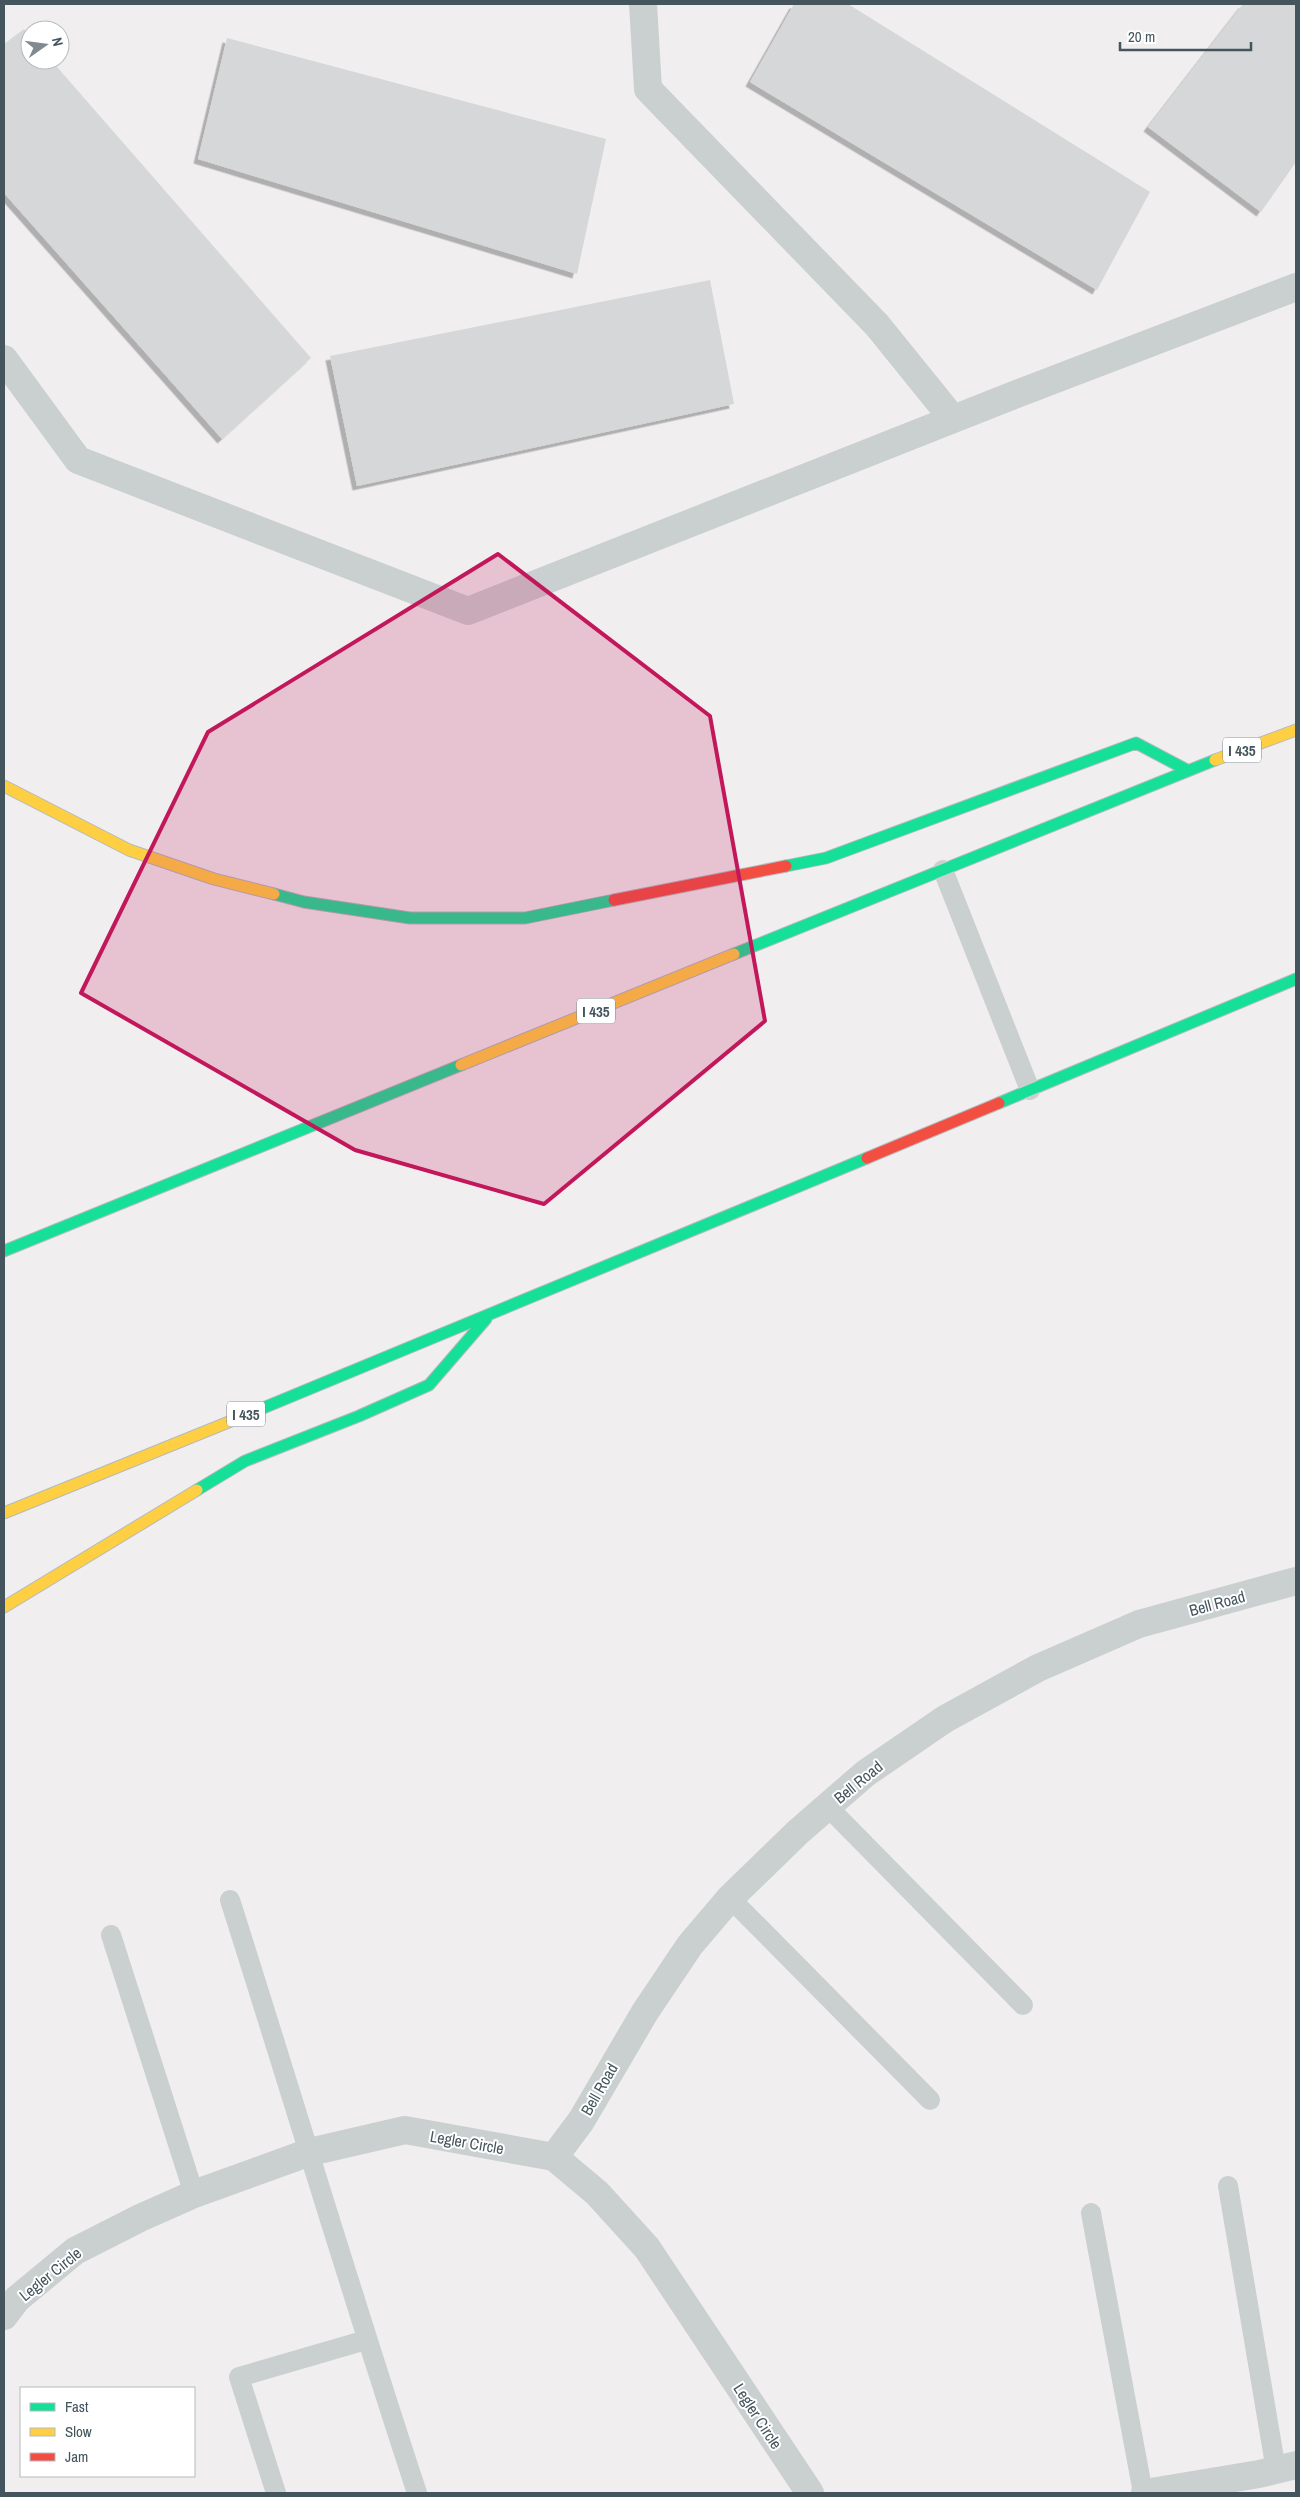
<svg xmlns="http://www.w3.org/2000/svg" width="1300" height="2497" font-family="'Archivo Narrow',sans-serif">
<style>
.building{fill:#d6d7d9;filter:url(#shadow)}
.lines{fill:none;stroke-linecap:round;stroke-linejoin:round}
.fast-casing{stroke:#b3babf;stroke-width:13}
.slow-casing{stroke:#b3babf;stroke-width:13}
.jam-casing{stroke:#b3babf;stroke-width:13}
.lane{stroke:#cacfd0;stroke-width:20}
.street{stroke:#cacfd0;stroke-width:28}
.fast{stroke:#16e098;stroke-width:11}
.slow{stroke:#ffcf43;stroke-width:11}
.jam{stroke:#f24e42;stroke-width:11}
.marked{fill:#c2185b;fill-opacity:0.2;stroke:#c2185b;stroke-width:4;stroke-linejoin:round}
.labels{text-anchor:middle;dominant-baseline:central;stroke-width:4;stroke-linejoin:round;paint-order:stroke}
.shield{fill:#fff;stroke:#7c888e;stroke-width:1}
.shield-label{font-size:15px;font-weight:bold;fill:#44555d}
.street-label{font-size:16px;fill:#44555d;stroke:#fff}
</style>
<defs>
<filter id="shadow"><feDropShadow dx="-4.5" dy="4.5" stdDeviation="0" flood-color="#0004"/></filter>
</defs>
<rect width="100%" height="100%" fill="#f0eeef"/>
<path class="building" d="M794,4H848L1150,192L1097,290L750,82Z
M1243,4H1296V162L1261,212L1148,127Z
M24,29L30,36V60H51L311,358L222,439L4,193V44Z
M227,38L606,139L577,274L198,159Z
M710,280L734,404L357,486L330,356Z"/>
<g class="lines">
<defs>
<path id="fast" d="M786,866L826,858L1136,743L1187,770
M274,894L304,902L410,918H525L614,900
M734,954L1215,760
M999,1103L1296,979
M4,1251L461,1065
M246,1415L867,1158
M197,1490L245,1461L359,1416L429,1385L486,1319"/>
<path id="slow" d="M1215,760L1296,730
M4,786L129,850L214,879L274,894
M461,1065L734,954
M4,1513L246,1415
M4,1607L197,1490"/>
<path id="jam" d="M614,900L786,866
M867,1158L999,1103"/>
</defs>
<use href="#fast" class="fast-casing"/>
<use href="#slow" class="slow-casing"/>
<use href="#jam" class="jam-casing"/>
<path class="lane" d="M943,870L1030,1090
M827,1806L1023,2005
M730,1898L930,2100
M230,1900C293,2098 352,2296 417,2493
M111,1935L194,2194
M1228,2186L1276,2470
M1091,2213L1143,2493
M276,2493L239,2377L366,2340"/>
<path class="street" d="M643,4L648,89L877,325L953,419
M4,359L78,460L468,611L1014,395L1296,287
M554,2157L581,2121L645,2012L690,1945L730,1898L798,1832L866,1773L945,1719L1038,1668L1139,1624L1296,1581
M4,2316L17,2299L75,2251L140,2218L194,2194L310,2152L405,2130L554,2157L597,2193L647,2248L810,2493
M1145,2493L1259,2474L1296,2465"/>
<use href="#fast" class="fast"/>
<use href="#slow" class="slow"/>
<use href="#jam" class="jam"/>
</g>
<path class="marked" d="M498,554L710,716L765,1021L544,1204L355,1150L81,993L208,732Z"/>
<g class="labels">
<g class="shield">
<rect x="1223" y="737.5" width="38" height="25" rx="4"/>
<rect x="577" y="998.5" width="38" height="25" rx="4"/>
<rect x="227" y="1401.5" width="38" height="25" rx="4"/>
</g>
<g class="shield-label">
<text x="1242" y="750">I 435</text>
<text x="596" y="1011">I 435</text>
<text x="246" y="1414">I 435</text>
</g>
<g class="street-label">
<text transform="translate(1217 1603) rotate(-15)">Bell Road</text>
<text transform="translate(858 1782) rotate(-39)">Bell Road</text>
<text transform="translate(599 2089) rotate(-60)">Bell Road</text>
<text transform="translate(467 2142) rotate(10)">Legler Circle</text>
<text transform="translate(50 2274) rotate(-39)">Legler Circle</text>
<text transform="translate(758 2416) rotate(57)">Legler Circle</text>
</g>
</g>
<rect width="1300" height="2497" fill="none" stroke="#44555d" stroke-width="10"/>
<rect x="20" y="2387" width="175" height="90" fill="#ffffff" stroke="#b4bbbe"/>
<rect x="30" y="2403" width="25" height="8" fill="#16e098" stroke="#b4bbbe"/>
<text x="65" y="2412" font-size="15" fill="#44555d">Fast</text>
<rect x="30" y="2428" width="25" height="8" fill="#ffcf43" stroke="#b4bbbe"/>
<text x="65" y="2437" font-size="15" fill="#44555d">Slow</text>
<rect x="30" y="2453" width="25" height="8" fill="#f24e42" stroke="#b4bbbe"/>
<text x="65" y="2462" font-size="15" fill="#44555d">Jam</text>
<g transform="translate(45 45) rotate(76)"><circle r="24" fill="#ffffff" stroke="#b4bbbe"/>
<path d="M0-4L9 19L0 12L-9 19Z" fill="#808b90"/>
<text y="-8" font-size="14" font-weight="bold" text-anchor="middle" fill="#44555d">N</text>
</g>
<path d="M1120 42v8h131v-8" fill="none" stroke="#44555d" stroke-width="2.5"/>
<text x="1128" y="42" font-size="15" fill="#44555d" stroke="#ffffff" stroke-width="4" paint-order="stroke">20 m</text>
</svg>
